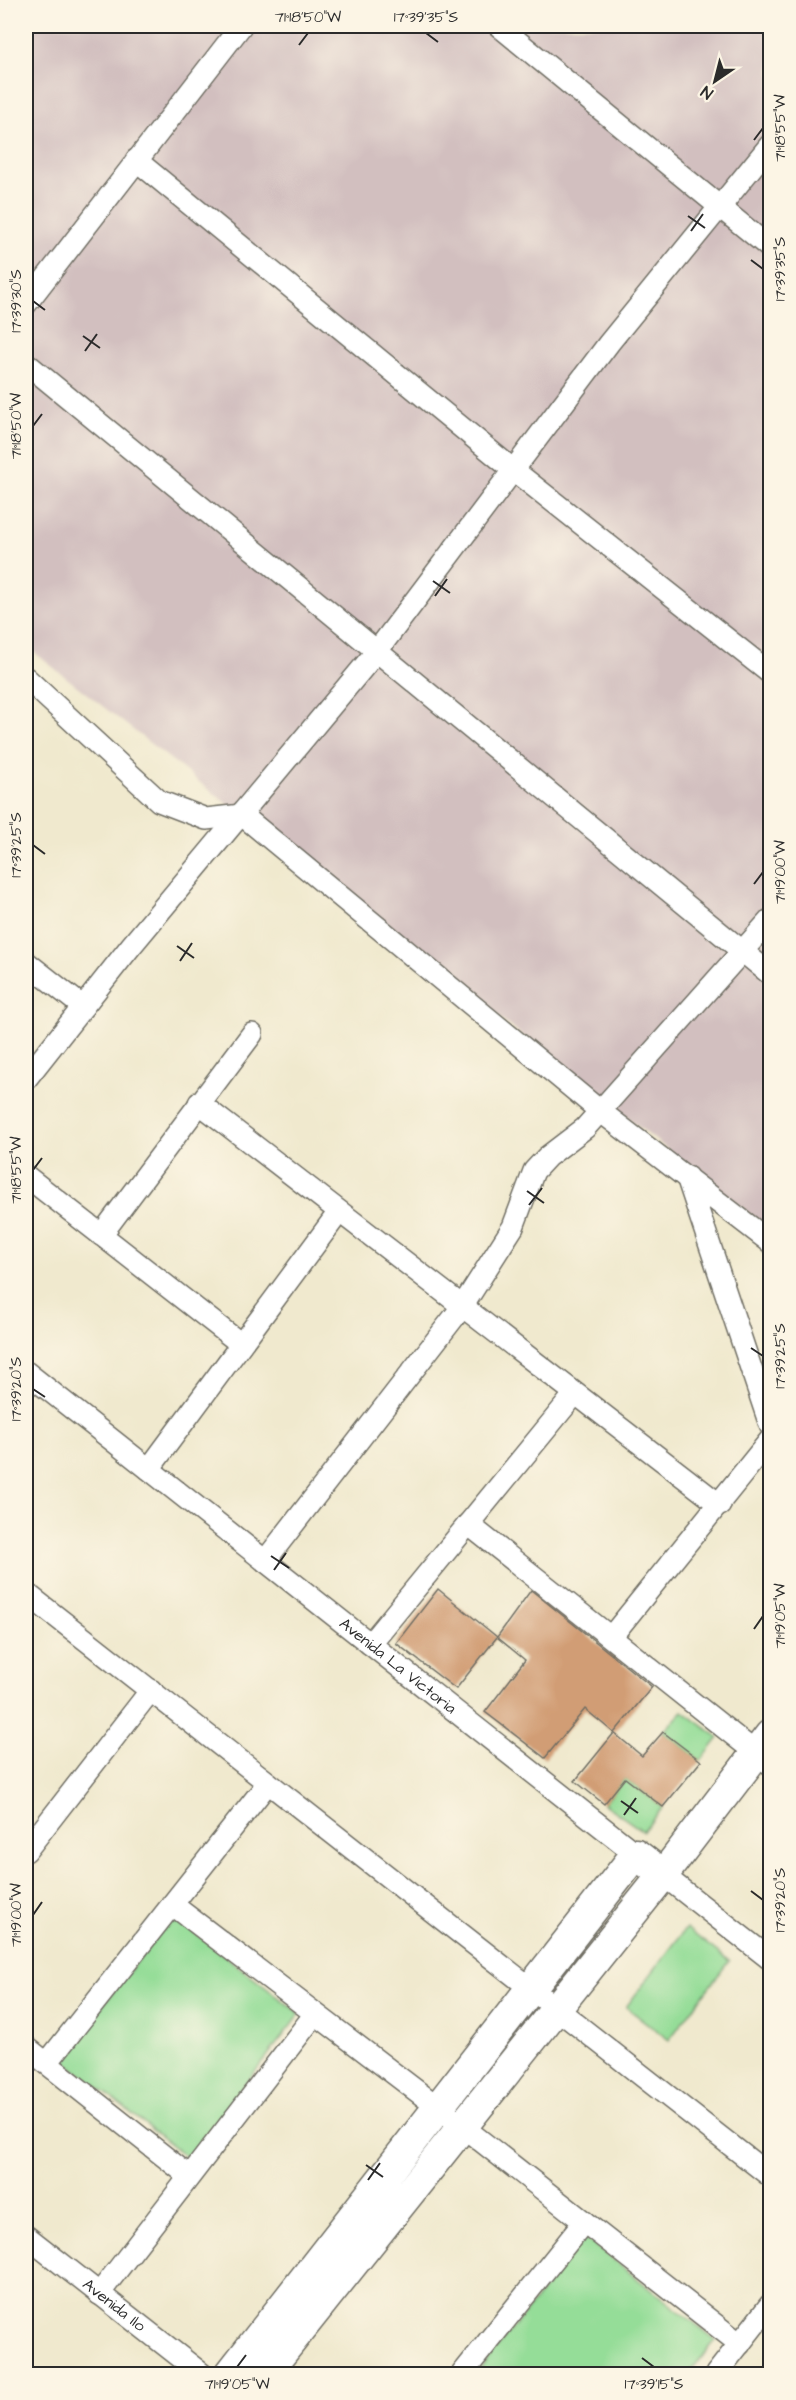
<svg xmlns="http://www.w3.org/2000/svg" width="796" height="2400" font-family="'Architects Daughter',sans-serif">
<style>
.industrial{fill:#d2bfbf}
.green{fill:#95dd98;stroke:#608462;stroke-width:1.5}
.building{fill:#d19d74}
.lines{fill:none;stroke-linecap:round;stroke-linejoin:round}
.street-casing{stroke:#706e64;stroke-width:24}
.secondary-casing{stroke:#706e64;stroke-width:33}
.street{stroke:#fff;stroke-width:21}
.secondary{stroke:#fff;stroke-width:30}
.ticks{fill:none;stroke:#2b2b2b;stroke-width:2}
.labels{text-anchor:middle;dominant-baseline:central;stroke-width:4.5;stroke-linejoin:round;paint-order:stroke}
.street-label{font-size:16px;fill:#2b2b2b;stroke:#fcf5e5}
.neatline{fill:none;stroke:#2b2b2b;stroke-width:2}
.ticks-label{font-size:15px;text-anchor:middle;fill:#2b2b2b}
</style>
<rect width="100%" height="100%" fill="#fcf5e5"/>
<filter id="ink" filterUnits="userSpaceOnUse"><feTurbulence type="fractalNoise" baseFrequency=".0167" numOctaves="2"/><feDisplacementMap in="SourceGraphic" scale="12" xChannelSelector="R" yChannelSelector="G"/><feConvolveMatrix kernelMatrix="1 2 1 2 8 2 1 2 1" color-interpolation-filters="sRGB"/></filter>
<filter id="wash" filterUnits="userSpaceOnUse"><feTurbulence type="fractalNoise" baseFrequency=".008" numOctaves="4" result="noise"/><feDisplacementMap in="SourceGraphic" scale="24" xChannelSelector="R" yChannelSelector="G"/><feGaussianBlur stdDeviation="1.35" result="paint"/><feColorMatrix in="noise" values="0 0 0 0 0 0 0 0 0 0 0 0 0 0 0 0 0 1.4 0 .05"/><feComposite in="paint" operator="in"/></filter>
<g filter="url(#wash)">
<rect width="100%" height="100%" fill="#f0e9ce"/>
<path class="industrial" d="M26,26H770V1230L26,646Z"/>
<path class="green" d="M683,1711L719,1738L701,1761L663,1732Z
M625,1778L663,1807L643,1831L604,1804Z
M173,1916L300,2014L188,2158L61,2058Z
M686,1928L729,1961L669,2040L626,2007Z
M585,2238L716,2340L688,2374H476Z"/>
<g id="blocks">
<path class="building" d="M438,1589L497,1637L456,1689L396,1643Z
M531,1590L652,1687L614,1733L585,1709L545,1758L485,1712L525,1660L497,1637Z
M663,1732L701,1761L663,1807L625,1778L604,1804L575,1781L614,1733L642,1756Z"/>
</g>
</g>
<g filter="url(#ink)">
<use href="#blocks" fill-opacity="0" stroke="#706e64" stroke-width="1.5"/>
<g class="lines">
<defs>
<g id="street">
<path d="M499,26L770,248"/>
<path d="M136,160L512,469L770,673"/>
<path d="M26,304L241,26"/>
<path d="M26,363L770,974"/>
<path d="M26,678L159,801L206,819L242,815L600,1111L770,1242"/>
<path d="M26,962L83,1007"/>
<path d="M26,1079L131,946L377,651L609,343L770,145"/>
<path d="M199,1103L720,1505"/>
<path d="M26,1176L241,1344"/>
<path d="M687,1177L770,1425"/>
<path d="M101,1235L252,1034"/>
<path id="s1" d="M26,1372L636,1854"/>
<path d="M149,1469L339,1212"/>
<path d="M468,1524L770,1764"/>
<path d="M265,1561L462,1307L513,1227L534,1171L547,1157L585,1128L770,920"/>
<path d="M26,1593L770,2176"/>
<path d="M611,1637L770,1440"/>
<path d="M370,1644L574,1395"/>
<path d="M26,1851L151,1690"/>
<path d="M663,1875L770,1959"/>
<path d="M173,1905L439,2108L740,2344"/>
<path d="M26,2047L189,2176"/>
<path d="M47,2063L268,1783"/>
<path id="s2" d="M26,2236L202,2374"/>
<path d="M99,2294L315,2014"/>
<path d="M462,2374L584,2222"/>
<path d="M716,2374L770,2305"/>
</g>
<path id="secondary" d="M230,2374L636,1854L663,1875
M265,2374L663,1875L770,1735"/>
</defs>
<use href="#street" class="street-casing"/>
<use href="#secondary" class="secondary-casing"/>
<use href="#street" class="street"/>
<use href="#secondary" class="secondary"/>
</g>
</g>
<path class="ticks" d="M426,33L438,42M299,45L308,33M754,140L763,128M688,216L705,228M691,231L703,214M751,260L763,269M33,301L45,310M83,336L100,348M85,351L97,334M33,426L42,414M433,581L450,593M435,596L447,579M33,845L45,854M754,884L763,872M177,946L194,958M180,961L192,943M33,1170L42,1158M527,1191L544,1203M529,1205L542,1188M751,1348L763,1356M33,1389L45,1397M271,1556L289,1568M274,1570L286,1553M754,1629L763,1616M621,1801L638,1813M624,1815L636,1798M751,1891L763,1900M33,1915L42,1902M366,2165L383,2177M368,2180L380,2163M642,2358L654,2367M237,2367L246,2355"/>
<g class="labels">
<g class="street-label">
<text stroke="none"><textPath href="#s1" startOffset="474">Avenida La Victoria</textPath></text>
<text stroke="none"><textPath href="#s2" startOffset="112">Avenida Ilo</textPath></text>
</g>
</g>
<rect width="796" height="2400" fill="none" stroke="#fcf5e5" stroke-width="66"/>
<g transform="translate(715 81) rotate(215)" stroke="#fcf5e5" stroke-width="4.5" paint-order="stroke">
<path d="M0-4.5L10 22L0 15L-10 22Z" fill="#2b2b2b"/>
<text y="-9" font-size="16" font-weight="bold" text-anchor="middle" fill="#2b2b2b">N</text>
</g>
<rect x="33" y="33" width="730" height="2334" class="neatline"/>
<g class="ticks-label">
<text x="308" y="22">71°18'50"W</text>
<text x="426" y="22">17°39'35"S</text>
<text transform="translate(780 128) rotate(-90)" y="5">71°18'55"W</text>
<text transform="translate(780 269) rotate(-90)" y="5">17°39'35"S</text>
<text transform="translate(16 301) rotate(-90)" y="5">17°39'30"S</text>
<text transform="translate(16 426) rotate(-90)" y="5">71°18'50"W</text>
<text transform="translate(16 845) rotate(-90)" y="5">17°39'25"S</text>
<text transform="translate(780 872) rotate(-90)" y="5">71°19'00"W</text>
<text transform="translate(16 1170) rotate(-90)" y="5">71°18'55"W</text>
<text transform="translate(780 1356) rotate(-90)" y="5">17°39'25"S</text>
<text transform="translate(16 1389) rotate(-90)" y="5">17°39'20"S</text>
<text transform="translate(780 1616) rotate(-90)" y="5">71°19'05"W</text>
<text transform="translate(780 1900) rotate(-90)" y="5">17°39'20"S</text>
<text transform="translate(16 1915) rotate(-90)" y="5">71°19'00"W</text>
<text x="237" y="2389">71°19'05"W</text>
<text x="654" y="2389">17°39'15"S</text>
</g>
</svg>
